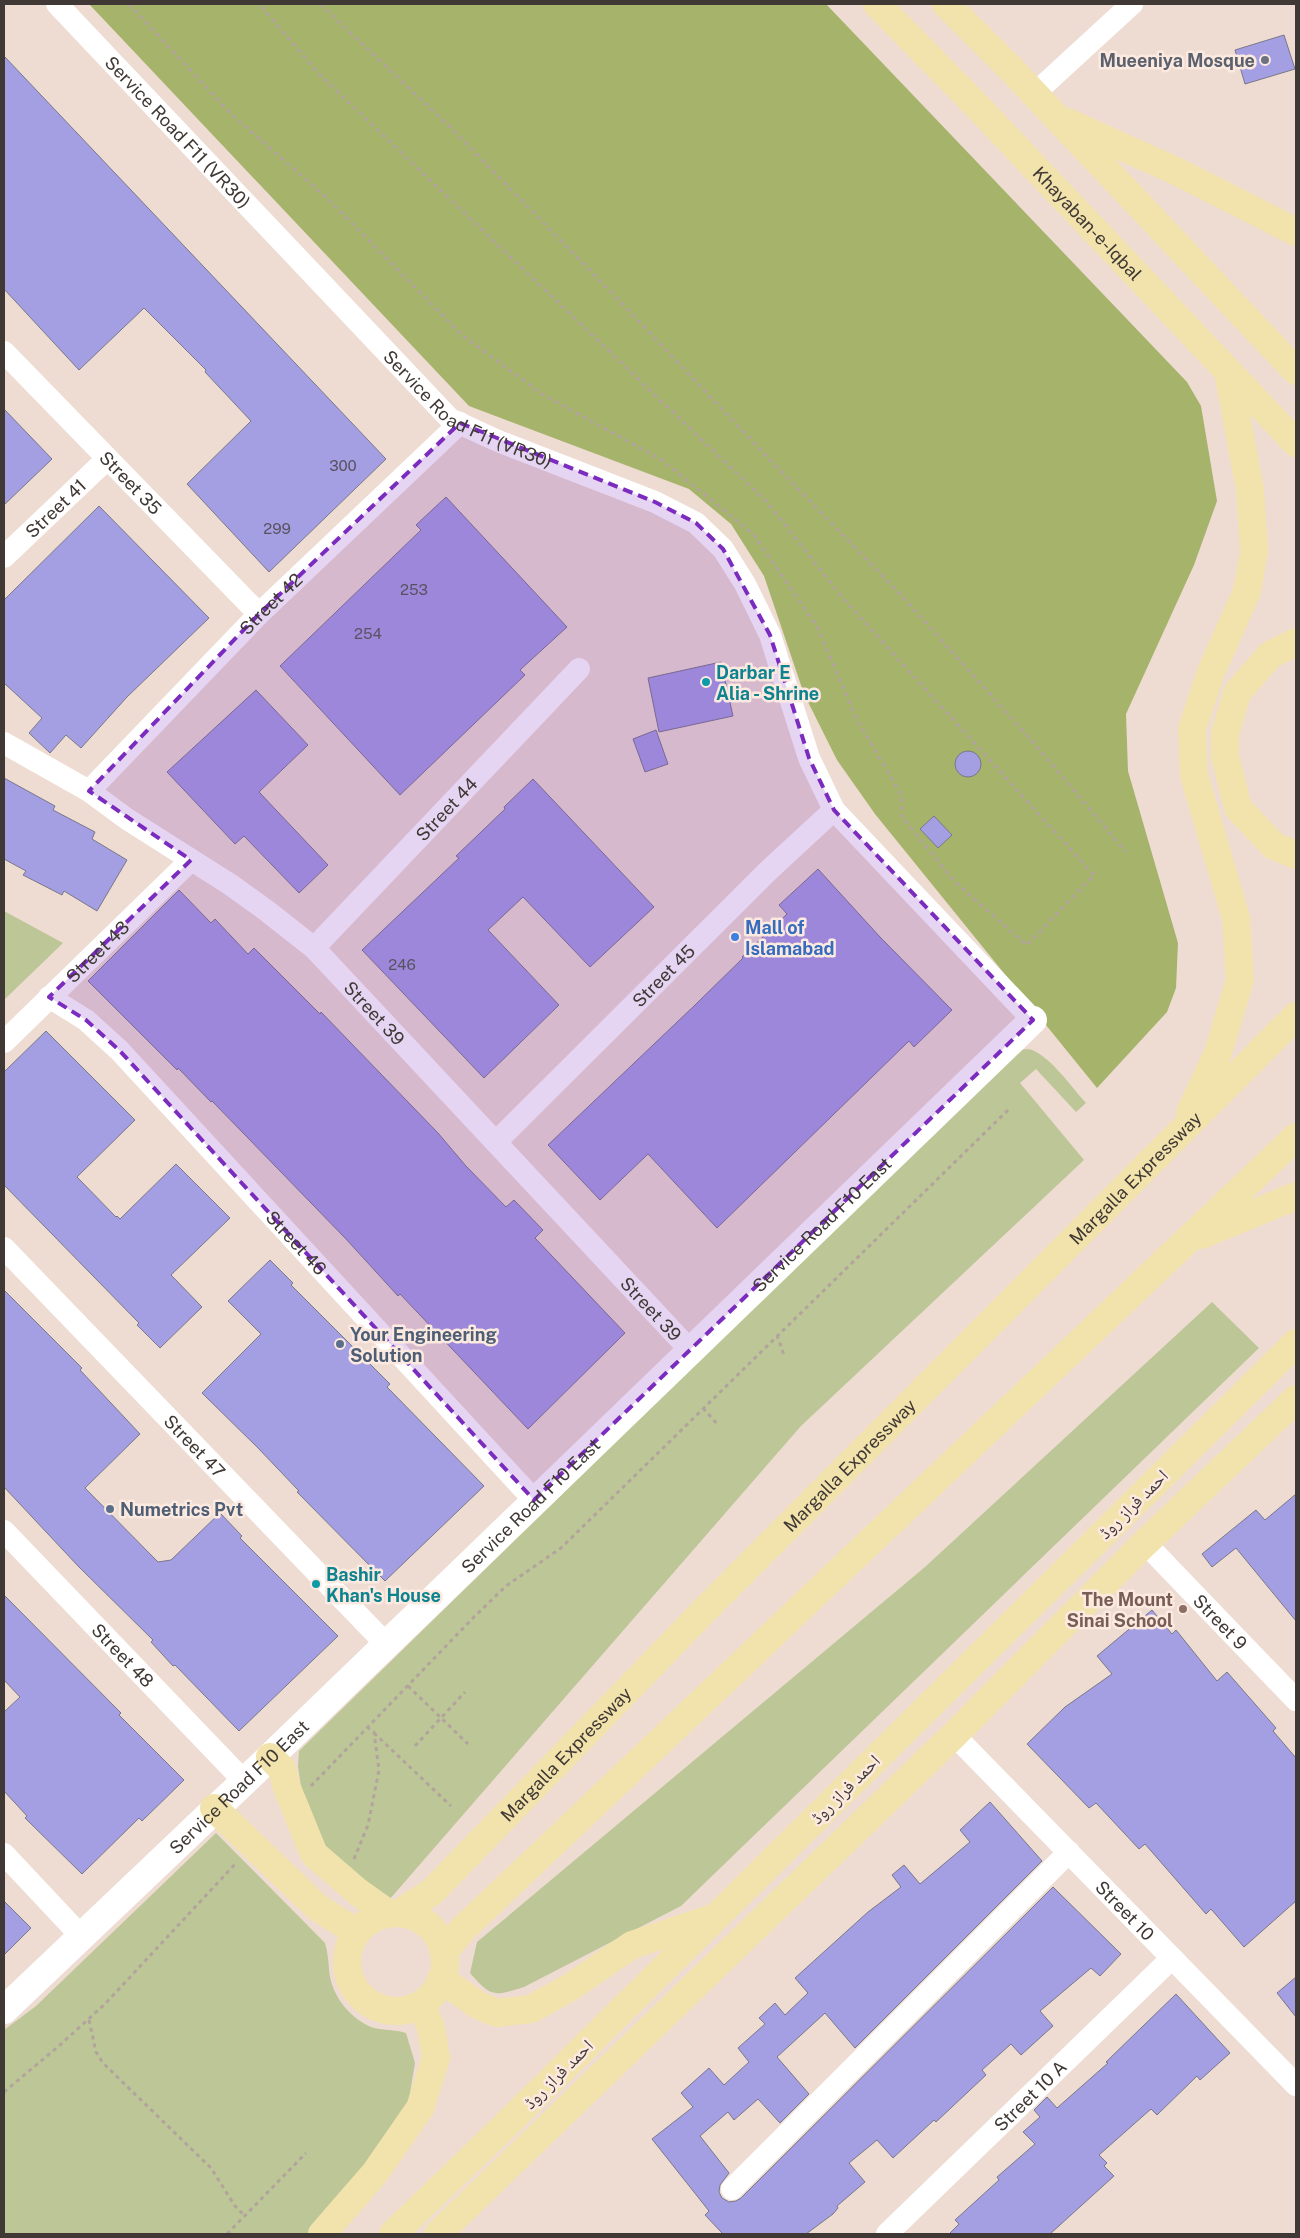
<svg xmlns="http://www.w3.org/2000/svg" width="1300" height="2238" font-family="'Public Sans','Noto Naskh Arabic',sans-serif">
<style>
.green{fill:#bdc696}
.forest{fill:#a6b36b}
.building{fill:#a49ee2;stroke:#797888}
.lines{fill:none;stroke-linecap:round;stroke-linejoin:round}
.path{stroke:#b2a49d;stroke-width:3;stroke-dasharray:4 4;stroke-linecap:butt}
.minor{stroke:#fff;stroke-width:22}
.tertiary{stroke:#fff;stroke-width:28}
.primary{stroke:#f2e3ac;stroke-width:28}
.marked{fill:#7b2cbf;fill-opacity:0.2;stroke:#7b2cbf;stroke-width:4;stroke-dasharray:10 6;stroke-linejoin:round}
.worship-dot{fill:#6b7280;stroke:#fce9e0;stroke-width:2}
.culture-dot{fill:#0f9aa8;stroke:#fce9e0;stroke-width:2}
.shop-dot{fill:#3f7fe0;stroke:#fce9e0;stroke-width:2}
.service-dot{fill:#5c6f8a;stroke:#fce9e0;stroke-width:2}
.education-dot{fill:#8d6e63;stroke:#fce9e0;stroke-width:2}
.labels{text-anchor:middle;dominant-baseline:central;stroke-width:5;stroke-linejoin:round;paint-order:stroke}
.number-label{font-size:15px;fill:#585260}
.worship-label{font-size:18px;font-weight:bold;fill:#5b616d;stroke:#fce9e0;text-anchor:end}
.street-label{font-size:18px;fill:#3f3834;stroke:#fce9e0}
.culture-label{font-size:18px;font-weight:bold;fill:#0d838f;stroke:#fce9e0;text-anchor:start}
.shop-label{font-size:18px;font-weight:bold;fill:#366cbe;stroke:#fce9e0;text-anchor:start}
.service-label{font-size:18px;font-weight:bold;fill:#4e5e75;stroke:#fce9e0;text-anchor:start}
.education-label{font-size:18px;font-weight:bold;fill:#785e54;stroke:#fce9e0;text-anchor:end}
</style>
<rect width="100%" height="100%" fill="#eedcd3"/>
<path class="green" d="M4,911L63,943L4,1000Z
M1027,1049C1046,1050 1073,1089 1086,1103L1076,1112L1036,1069L1020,1083L1084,1160L801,1426L389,1900L326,1852L304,1809L298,1766L299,1751L1007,1060L1020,1050Z
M1212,1302L1259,1348L681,1906L524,1987C494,1996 492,1998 470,1973L477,1942L925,1567Z
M216,1833L325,1943C329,1957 328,1964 330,1977C335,2000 351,2018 371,2027C382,2031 395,2029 406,2033L415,2063L408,2105L371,2164L309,2234H4V2030L36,2006Z"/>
<path class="forest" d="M89,4H826L1187,382L1201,406L1217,501L1194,565L1126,714L1128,771L1178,943L1176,988L1167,1012L1097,1088L875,814L837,760L804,694L764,576L731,524L689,489L469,406Z"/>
<path class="building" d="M1284,35L1295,69L1245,84L1235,50Z
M4,56L386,459L269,572L187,484L251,421L205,372L206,370L144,308L79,370L4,289Z
M4,409L52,459L4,505Z
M446,497L567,627L520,670L525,675L400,795L280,666L421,530L416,525Z
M99,506L209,618L127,697L81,748L66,735L50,753L29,733L42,718L4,683V600Z
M721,662L733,716L659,732L648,678Z
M256,690L308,745L259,792L328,865L299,893L244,836L235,844L167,772Z
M656,730L668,764L645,772L633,739Z
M955 764a13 13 0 1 1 26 0a13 13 0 1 1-26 0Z
M4,778L55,806L53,810L95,832L92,839L127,860L97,911L64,891L62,895L23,875L26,871L4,859Z
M533,779L654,907L590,967L523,897L488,930L559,1005L484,1078L362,950L459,858L456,856L505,809L504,807Z
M934,816L952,835L938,848L920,829Z
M818,869L880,937L952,1010L914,1047L909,1041L717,1228L648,1154L600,1200L548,1145L695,1005L743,958L742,957L787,914L779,905Z
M179,890L211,923L215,919L248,954L254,948L320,1014L321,1012L438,1133L466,1166L506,1207L514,1200L543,1230L535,1238L625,1333L528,1429L400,1294L398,1296L346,1239L212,1101L211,1102L178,1068L177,1070L88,981Z
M46,1031L135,1120L77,1177L116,1217L117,1216L120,1219L176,1164L230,1218L171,1275L202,1307L160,1348L137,1325L139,1323L4,1185V1072Z
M270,1260L293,1283L291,1285L390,1384L387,1387L484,1486L385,1581L297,1492L299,1491L258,1448L202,1393L261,1334L228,1301Z
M4,1290L82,1368L80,1370L140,1434L85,1488L158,1562L171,1560L220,1513L242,1536L240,1538L338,1636L239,1731L175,1665L173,1666L151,1642L153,1640L78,1566L4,1487Z
M1296,1494V1621L1236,1548L1212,1567L1202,1554L1256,1510L1265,1520Z
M4,1595L121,1713L119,1715L184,1780L142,1821L139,1818L82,1874L25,1818L27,1816L4,1791V1712L20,1697L4,1680Z
M1152,1610L1172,1634L1176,1630L1217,1681L1227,1672L1276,1728L1273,1731L1296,1758V1901L1244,1947L1211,1909L1206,1914L1145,1844L1139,1849L1096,1803L1089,1808L1027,1744L1065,1707L1112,1674L1097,1656Z
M990,1802L1042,1861L855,2048L825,2013L777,2057L809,2094L780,2123L758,2099L734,2120L728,2112L700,2136L729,2173L720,2185L719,2192L722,2198L729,2202L736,2201L741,2198L1053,1887L1121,1954L1100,1976L1091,1968L1040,2011L1053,2026L1021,2055L1011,2044L982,2070L986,2075L936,2122L934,2120L893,2158L877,2140L849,2163L865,2182L837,2206L838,2208L833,2214L806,2234H723L705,2215L709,2211L652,2139L693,2107L681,2093L709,2068L724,2085L749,2062L738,2048L765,2024L759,2018L775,2003L785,2015L808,1993L795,1978L868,1912L901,1887L892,1875L904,1865L920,1884L970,1842L960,1830Z
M4,1901L31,1928L4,1955Z
M1296,1977V2017L1277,1993Z
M1176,1994L1230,2053L1200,2080L1197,2076L1157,2115L1151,2109L1099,2155L1107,2163L1104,2166L1114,2176L1050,2234H949L959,2224L955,2220L999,2180L997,2177L1035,2144L1023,2132L1040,2117L1034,2110L1047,2097L1057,2108L1108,2063L1106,2062Z"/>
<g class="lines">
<path class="path" d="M129,4L231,114L328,199L462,335L542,394L662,460L753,534L817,626L856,718L902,796V817L955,882L1027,945L1094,875L841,596L767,502L319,74L259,4
M320,4L448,125L613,294L772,462L901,595L1033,742L1126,852
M777,1335L784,1355
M703,1408L719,1426
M408,1686L468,1744
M374,1733L451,1806
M415,1746L465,1692
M311,1786L474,1617L506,1586L561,1548L1008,1110
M354,1859L368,1825L379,1770L374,1732L368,1728
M89,2020L96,2052L103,2063L211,2168L235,2206L245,2216
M4,2092L60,2045L105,2004L237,1862
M227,2234L306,2153"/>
<g class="minor">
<path id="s1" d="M57,4L450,419L498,441L655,502L696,523L723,549L745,584L770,635L809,758L834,810L1033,1020"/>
<path d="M1034,94L1132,4"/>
<path id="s2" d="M4,352L259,614"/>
<path id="s3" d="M4,557L107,459"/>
<path id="s4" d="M4,743L89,791L127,819L231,885L267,911L314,948L690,1350"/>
<path id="s5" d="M89,791L259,614L460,423"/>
<path id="s6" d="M314,948L579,669"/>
<path id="s7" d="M49,997L86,1020L119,1050L534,1500"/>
<path id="s8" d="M4,1042L191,860"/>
<path id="s9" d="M496,1142L768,871L834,810"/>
<path id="s10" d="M4,1248L385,1643"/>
<path id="s11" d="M4,1531L243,1780"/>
<path id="s12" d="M1145,1543L1296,1700"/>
<path id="s13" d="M954,1735L1296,2085"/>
<path d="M4,1854L81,1936"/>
<path d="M732,2189L1069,1852"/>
<path id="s14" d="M887,2234L1172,1958"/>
</g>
<path class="tertiary" id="s15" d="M4,2010L270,1757L1033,1020"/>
<g class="primary">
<path id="s16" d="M877,4L975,104L1296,443"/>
<path d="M946,4L1011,69L1296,371"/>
<path d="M1067,122L1178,172L1296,232"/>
<path d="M1296,642L1270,655L1237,693L1225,734V756L1238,808L1274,846L1296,855"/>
<path d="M1190,1113L1218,1053L1240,980L1236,918L1194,775L1192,729L1211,672L1247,591L1254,552L1250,490L1228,372"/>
<path d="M1201,1235L1296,1196"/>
<path d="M270,1757L282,1769L287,1788L314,1854L358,1892L389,1914"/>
<path d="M214,1808L317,1907L356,1932"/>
<path id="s17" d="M401,1912L432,1892L700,1615L1296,1016"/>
<circle cx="396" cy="1962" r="49"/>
<path d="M444,1952L463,1929L1296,1137"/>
<path d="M441,1979L478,2005L497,2013L531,2009L569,1988L632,1945L710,1919"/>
<path d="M322,2234L375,2173L420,2108L436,2058L431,2028L421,2004"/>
<path d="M393,2234L510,2121L1296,1343"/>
<path d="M438,2234L954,1735L1145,1543L1296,1399"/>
</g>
</g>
<path class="marked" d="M460,423L655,502L696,523L723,549L770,635L809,758L834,810L1033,1020L534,1500L119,1050L86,1020L49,997L191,860L89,791L259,614Z"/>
<circle class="worship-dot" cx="1265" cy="60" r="5"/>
<g class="culture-dot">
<circle cx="706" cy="682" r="5"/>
<circle cx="316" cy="1584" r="5"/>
</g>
<circle class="shop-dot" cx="735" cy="937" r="5"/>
<g class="service-dot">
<circle cx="340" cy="1344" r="5"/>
<circle cx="110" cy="1509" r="5"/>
</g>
<circle class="education-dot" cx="1183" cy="1609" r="5"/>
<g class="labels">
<g class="number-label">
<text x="343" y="465">300</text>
<text x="277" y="528">299</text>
<text x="414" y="589">253</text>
<text x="368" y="633">254</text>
<text x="402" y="964">246</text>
</g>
<g class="worship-label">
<text x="1255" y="60">Mueeniya Mosque</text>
</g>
<g class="street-label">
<text stroke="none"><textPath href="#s1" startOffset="176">Service Road F11 (VR30)</textPath></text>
<text stroke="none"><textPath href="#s16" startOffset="304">Khayaban-e-Iqbal</textPath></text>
<text stroke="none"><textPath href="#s1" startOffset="581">Service Road F11 (VR30)</textPath></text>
<text stroke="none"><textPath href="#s2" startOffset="182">Street 35</textPath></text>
<text stroke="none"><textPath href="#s3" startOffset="71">Street 41</textPath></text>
<text stroke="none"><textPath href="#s5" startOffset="261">Street 42</textPath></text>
<text stroke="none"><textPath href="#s6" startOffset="192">Street 44</textPath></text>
<text stroke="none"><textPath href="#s8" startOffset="130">Street 43</textPath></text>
<text stroke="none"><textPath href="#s9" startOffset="236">Street 45</textPath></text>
<text stroke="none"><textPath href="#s4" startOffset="461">Street 39</textPath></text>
<text stroke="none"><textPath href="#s17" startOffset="1039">Margalla Expressway</textPath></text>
<text stroke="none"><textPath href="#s15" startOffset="1134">Service Road F10 East</textPath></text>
<text stroke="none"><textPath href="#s7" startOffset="350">Street 46</textPath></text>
<text stroke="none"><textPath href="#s4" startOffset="866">Street 39</textPath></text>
<text stroke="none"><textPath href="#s10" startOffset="275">Street 47</textPath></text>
<text stroke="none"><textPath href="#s17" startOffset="634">Margalla Expressway</textPath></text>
<text transform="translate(1133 1504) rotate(-45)">احمد فراز روڈ</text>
<text stroke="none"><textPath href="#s15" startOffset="729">Service Road F10 East</textPath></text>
<text stroke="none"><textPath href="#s12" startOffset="109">Street 9</textPath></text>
<text stroke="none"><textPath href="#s11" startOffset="172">Street 48</textPath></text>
<text stroke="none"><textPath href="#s17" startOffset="229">Margalla Expressway</textPath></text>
<text stroke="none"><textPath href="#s15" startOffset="324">Service Road F10 East</textPath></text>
<text transform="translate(845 1789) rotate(-45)">احمد فراز روڈ</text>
<text stroke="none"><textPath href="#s13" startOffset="245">Street 10</textPath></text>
<text transform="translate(558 2074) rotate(-45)">احمد فراز روڈ</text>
<text stroke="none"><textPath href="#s14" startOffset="199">Street 10 A</textPath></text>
</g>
<g class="culture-label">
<text x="716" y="672">Darbar E<tspan x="716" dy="21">Alia - Shrine</tspan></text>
<text x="326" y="1574">Bashir<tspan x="326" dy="21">Khan's House</tspan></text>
</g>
<g class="shop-label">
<text x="745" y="927">Mall of<tspan x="745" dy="21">Islamabad</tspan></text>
</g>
<g class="service-label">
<text x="350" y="1334">Your Engineering<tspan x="350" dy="21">Solution</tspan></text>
<text x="120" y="1509">Numetrics Pvt</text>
</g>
<g class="education-label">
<text x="1173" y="1599">The Mount<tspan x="1173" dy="21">Sinai School</tspan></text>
</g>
</g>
<rect width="1300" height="2238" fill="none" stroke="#3f3834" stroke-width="10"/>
</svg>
